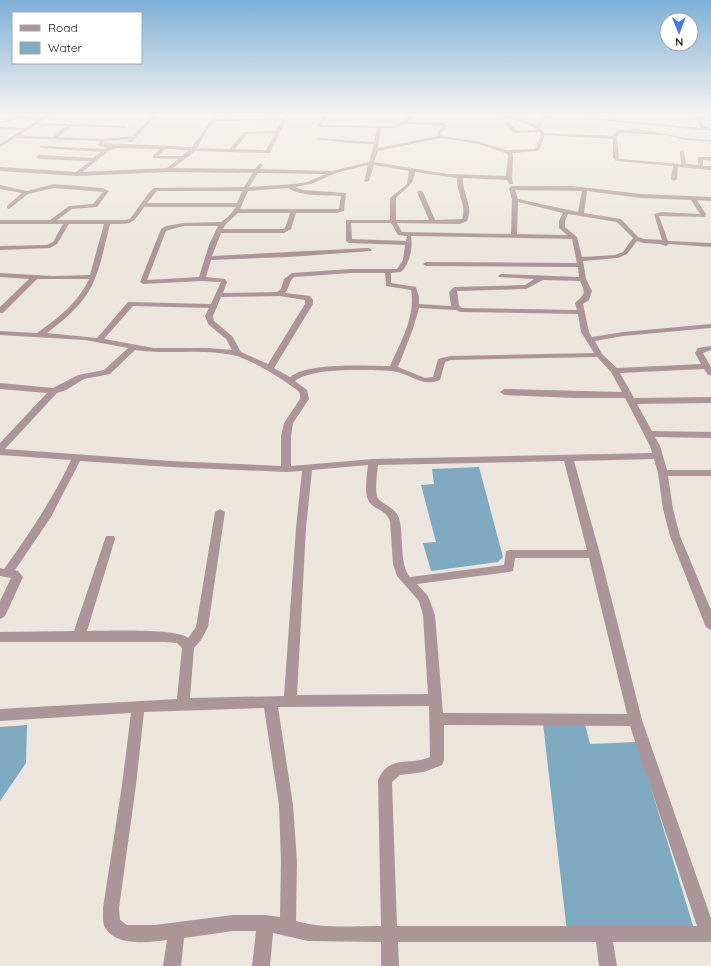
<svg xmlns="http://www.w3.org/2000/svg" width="711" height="966" font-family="Quicksand,sans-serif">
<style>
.water{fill:#7daac0}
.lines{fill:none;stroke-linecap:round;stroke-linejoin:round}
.minor{fill:#ab9598;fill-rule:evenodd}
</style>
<rect width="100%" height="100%" fill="#ebe5de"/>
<path class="water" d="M479,467L503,557L498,562L431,571L423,543L436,542L421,485L434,484L432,469Z
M543,723L585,724L590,744L637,742L695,932H567Z
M27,725L26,763L0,801V727Z"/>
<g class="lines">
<path class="minor" d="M47,114H52L39,123L126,126L128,127L126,128L72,126L58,137L103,139L132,136L154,114H158L132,142H128L129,139L104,141L103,143L192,147C197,140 211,121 213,114H217L216,118L218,119L283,118L285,114H289L270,153L195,151L173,168L255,169L260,163L263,165L260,169L332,171L369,162L374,144L347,143L317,139L319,138L374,142L377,128L319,127L318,125L324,114H328L322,125L393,126L402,122L411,114H415L408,122L444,123L447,126L441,134L443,136L480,142L507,150L534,149L536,147L541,134L539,132L514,133L505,124V122H509L517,131L537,130L531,126L498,114H504L537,125L543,114H547L540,128L544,133L613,136L616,131C639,126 663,134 686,138C694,139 703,139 711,140V142L685,140L665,135L620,133L617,138L619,159L681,164L680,152L682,151L684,152L686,164L698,165V157H711V161L703,160V166H711V170L678,167L677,179L674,181L671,179L673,166L616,161L613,158V139L545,135L540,148L537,151L512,153L513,155L512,178L513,184H509L507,180L463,178C462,194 474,205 467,221L460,224L397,223L402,232L511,234L512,200L509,188L512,186H573L641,194L711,197V201L697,200L706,214L705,217L659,216L668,241L711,243V247L669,244L666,246C658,242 646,245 637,241L627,254L618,258L583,261L586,279L592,291L589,300L583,304L589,332L592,337L623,332L711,324V328L623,336L595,341L602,354L617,368L701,364L695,353L698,348L711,346V350L703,353L711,367V375H708L704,369L620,373L634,398L711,397V403L637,404L652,431L711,432V438L655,437L660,446L667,470H711V476H668L673,509L680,536L711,610V630L707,628L705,625L670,536L663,509L658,473L654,459L574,461L600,554L642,720L711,918V942H613L617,966H599L596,942H398L399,966H381V942L308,941L273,933L270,966H252L256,931H233L184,938L181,966H163L167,940C149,942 118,947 106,929C102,924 103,915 103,908L122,785L131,713L0,721V709L177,699L182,648L177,643L165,642H0V632L74,631L105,539L106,536H114L115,539L87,631C106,631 176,628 188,638L196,627L215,512L220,509L225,512L208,627L201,640L194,648L190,698L284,696L296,528L302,471L286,472L170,467L80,461L51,517L15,570L18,571L23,577L6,614L4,617L0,619V601L11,578L0,576V568L4,569C29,534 53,499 71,460L0,455V443L47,393L0,389V383L53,388L78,375L104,370L128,348L85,340L0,335V331L37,333C58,318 78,303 89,279H37L3,313H0V307L29,279L0,277V273L53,276L90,275L104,224H69L57,244L50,248L0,250V246L47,245L53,242L63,224H0V220H50L69,206L93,204L103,192L54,188L28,194L9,209L7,208V206L22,193L0,189V185L27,191L54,184L102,188L109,191L97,207L72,209L57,220H125L130,219L150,191L154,188L244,187L253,173L168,172L77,176L0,171V167L76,172L90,161L39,159L36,157L39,155L93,158L101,152L41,148L39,146L104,149L108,148L98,145L100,141L15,138L0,147V144L22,130L0,129V127L26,128L37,120L17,119L0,124V122L17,117L41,118ZM282,120L276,131L244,132L230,149L197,148L207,130L215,121ZM405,124L441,125L442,126L437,134L438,136L378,148L381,128H394ZM35,125L66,126L53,137L19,136ZM275,133L266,150L235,149L247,134ZM441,138L479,144L505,153L508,155L506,176L448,174L374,162L378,151ZM117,148L160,149L153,156V158L178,159L167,168L82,172L110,150ZM165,149L189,150L182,156H159ZM368,165L364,182L369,181L374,165L409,171L407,184L390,198V220H346V241L349,243L405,245L403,260L397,269H351L292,273L284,279L281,289L277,292L223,293L227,282L225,279L206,277L211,260L289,257L371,251L372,250L369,248L212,256L221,233H284L291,229L296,213H336L344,211L346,193L303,190L295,187L311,184L336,173ZM415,172L457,178C456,193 467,204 462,219L435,220L423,192L420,190L417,192L429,220H396V198C404,189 414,186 415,172ZM258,173L326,174L307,182L294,184L249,187ZM288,188C303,197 324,195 341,196L339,209H240L248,191ZM515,190L582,191L578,212L518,199ZM157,191H242L237,203H147ZM587,191L641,198L691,200L700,214L662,212L654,214L662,240L644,239L638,237L621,219L584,213ZM518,202L563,213L559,221V228L567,235L517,234ZM144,207H236L228,217L221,222L183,223L166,226L161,229L140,282L143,284L202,281L221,282L211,304L131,302H128L97,338L47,333C96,296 96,281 110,224C132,224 132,225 144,207ZM238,213H290L285,228L283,229H223L225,225ZM568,214L617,222L633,238L623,252L615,255L582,257L577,237L565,227V221ZM351,223H391L398,235L407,236L406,241L352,239ZM183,226H218L209,245L199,277L147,280L166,231ZM411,236L572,239L577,263L426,262L423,264L426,266L578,267L579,277L501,274L498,276L499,277L534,279L525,285L455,287L453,288L449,292L451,306L419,304V297L416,287L391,283V273L401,272C410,263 413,248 411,236ZM351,273H385L386,286L411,290C416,316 400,343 390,366C365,366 310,362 290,377L274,368L313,304V300L310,296L285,293C290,288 288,282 294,277ZM543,280L580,281C586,294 585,294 575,303L577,310L462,308L459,305L457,291L526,289ZM279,296L305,300V304L268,364L241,352L232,336L214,321L213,316L221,297ZM133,306L209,308L205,316L208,324L226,339L232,350L207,348H154L104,339ZM419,308L456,310L460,312L578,314L581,332L594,353L450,356L438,359L433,377L425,378L398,367L413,329ZM135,350C168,355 201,348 233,355C253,360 281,378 297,390L300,393V399L284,423L281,436V466L170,461L5,449L57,393L66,390L84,379L110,374ZM597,357L611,372L622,392L504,389L500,392L504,395L576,398H625L650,446L652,453L373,459L291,466V436L293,423L309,399L307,390L295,381C313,367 369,370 392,371C410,373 422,388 440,380L445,362L451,360ZM564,461L587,550H510L506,551L504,565L410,577C400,566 403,537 400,522C397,505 379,505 377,496C375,487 377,474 378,465ZM368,465C367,477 362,498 373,506C381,511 386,512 390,521L393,564L397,576L419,601L423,615L428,694L297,695L306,528L312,470ZM515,558H589L627,714L443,713L435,615L428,596L417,584L509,572L513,571ZM429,706L430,757C410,766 389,754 378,780L381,926C353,926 323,929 296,921L297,861L293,805L278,707ZM264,708L279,805L281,861L280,917L265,915H233L155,925H127L120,920L119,908L136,785L144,712ZM444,725L630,726L697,926H397L392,782L400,775L424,772L442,765L444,760Z
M694,114L711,119V121L700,119L703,125L711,129V131L590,119L592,118L701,128Z"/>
</g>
<linearGradient id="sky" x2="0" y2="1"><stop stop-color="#7db0d8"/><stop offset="0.46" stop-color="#f6f3f0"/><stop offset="1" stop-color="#f6f3f0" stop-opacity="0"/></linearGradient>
<rect width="711" height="249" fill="url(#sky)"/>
<rect x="12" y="12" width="130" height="52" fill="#ffffff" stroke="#a7a6a5"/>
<rect x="20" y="25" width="20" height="6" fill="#ab9598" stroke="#a7a6a5"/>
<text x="48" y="32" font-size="12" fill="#23211e">Road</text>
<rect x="20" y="42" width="20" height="12" fill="#7daac0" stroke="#a7a6a5"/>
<text x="48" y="52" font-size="12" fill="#23211e">Water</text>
<g transform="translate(679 32) rotate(179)"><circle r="19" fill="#ffffff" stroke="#a7a6a5"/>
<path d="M0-3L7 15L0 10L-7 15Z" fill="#4279ea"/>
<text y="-6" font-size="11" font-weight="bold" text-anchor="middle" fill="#23211e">N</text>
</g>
</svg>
